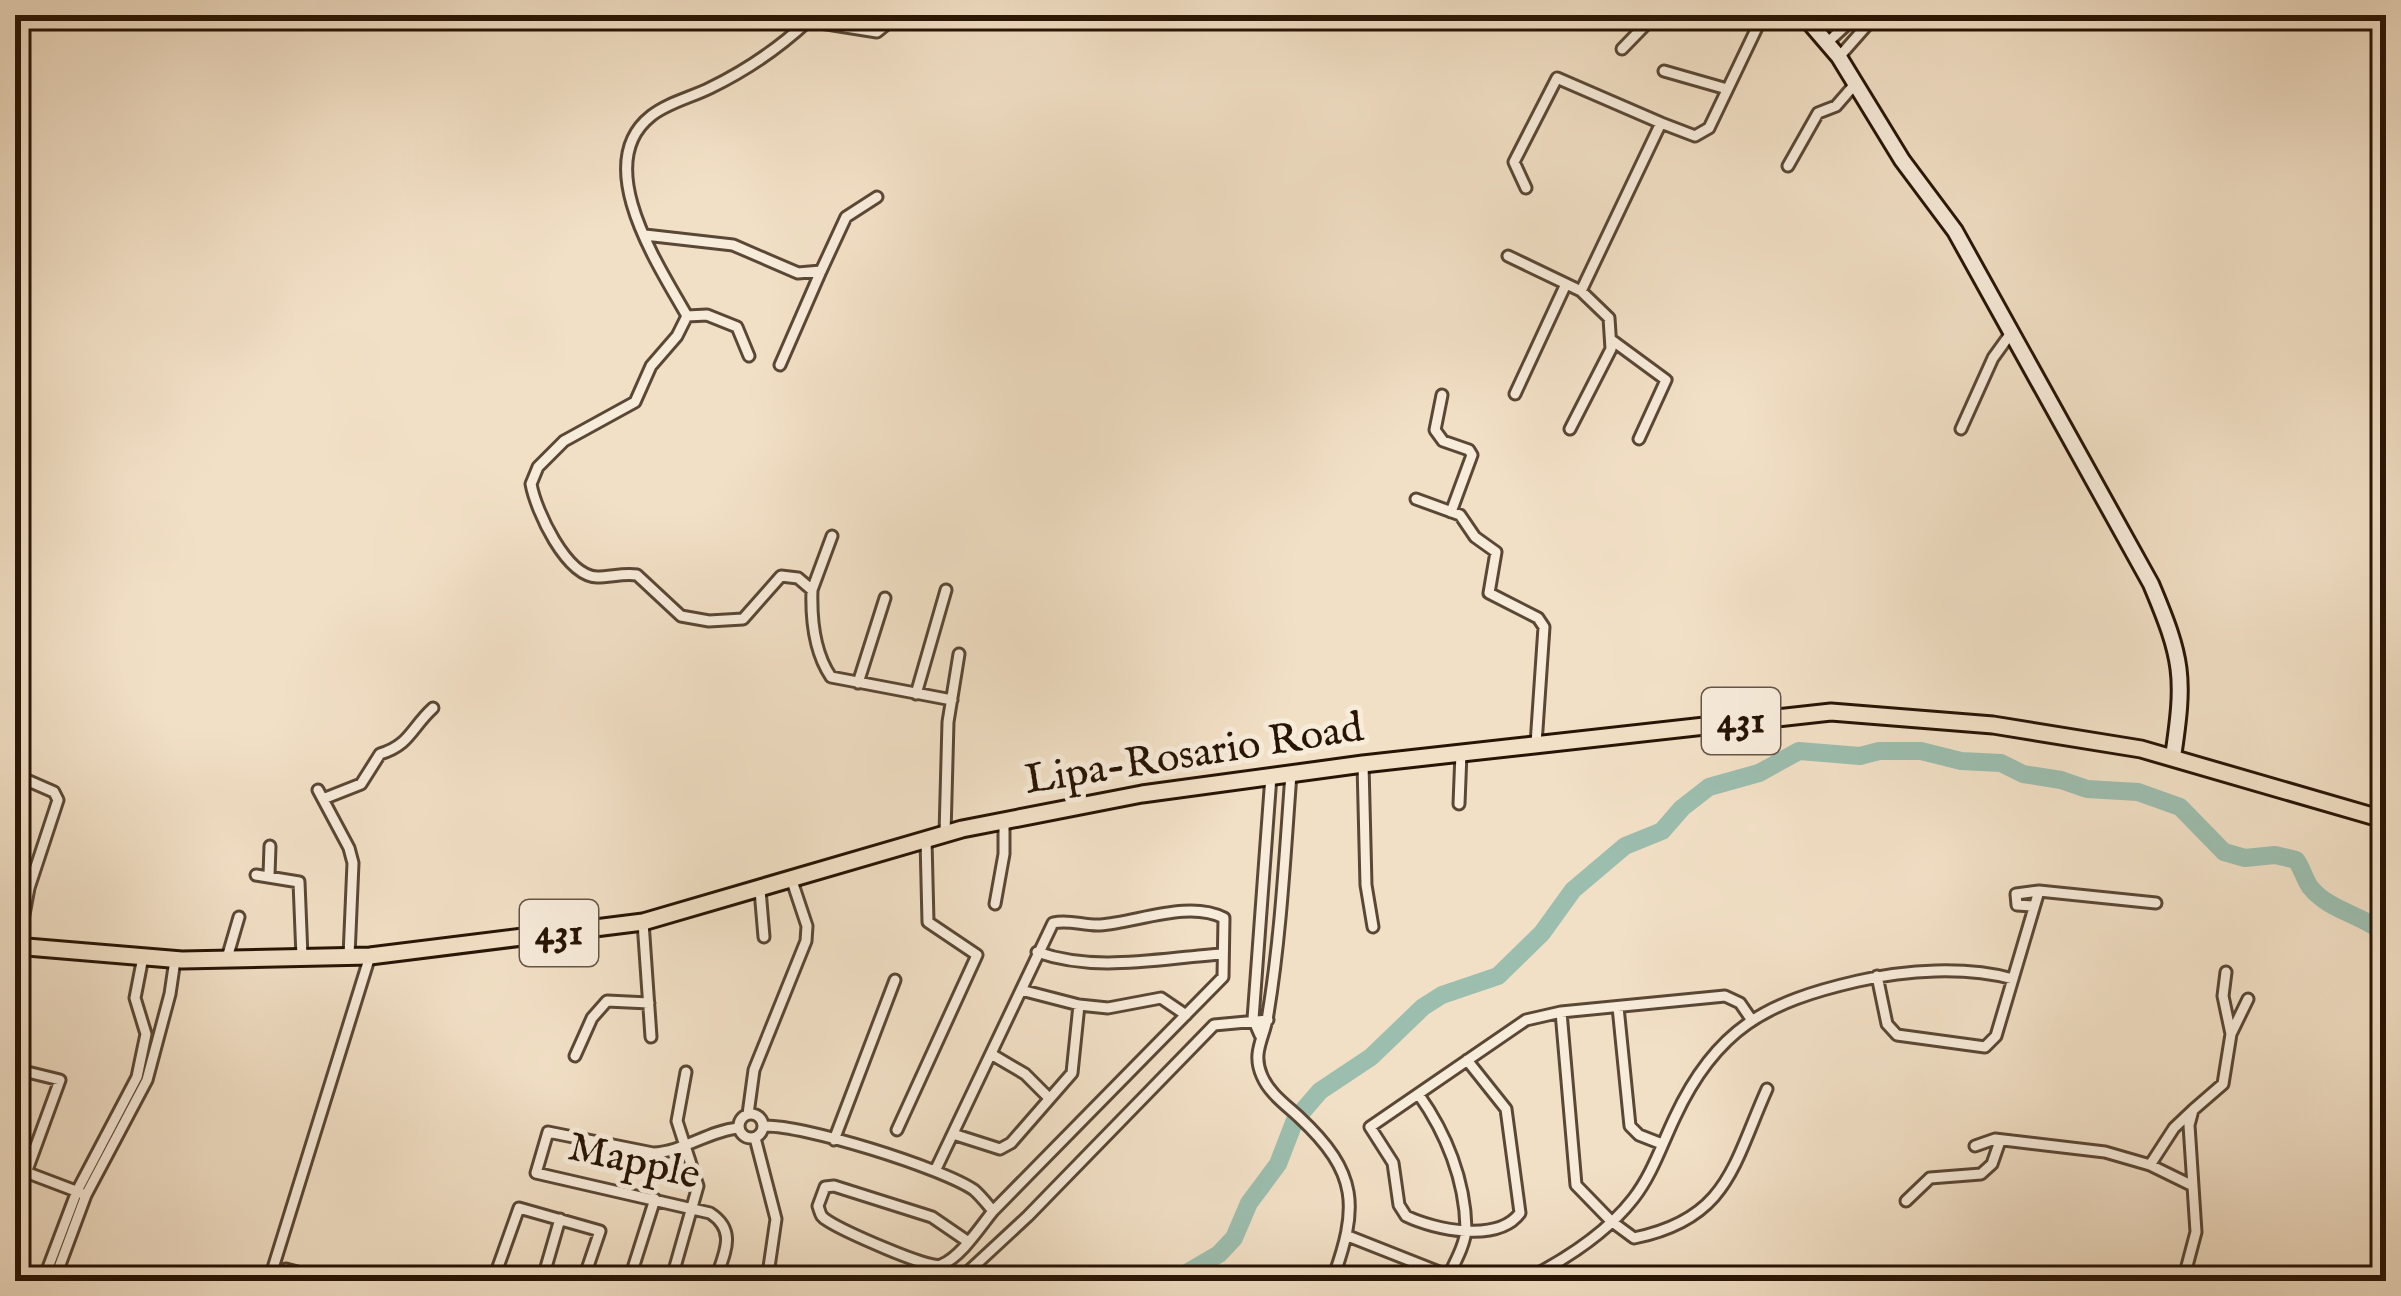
<svg xmlns="http://www.w3.org/2000/svg" width="2401" height="1296" font-family="'IM FELL English',serif">
<style>
.lines{fill:none;stroke-linecap:round;stroke-linejoin:round}
.river{stroke:#9cbeaf;stroke-width:18}
.street-casing{stroke:#5a4735;stroke-width:15}
.secondary-casing{stroke:#271405;stroke-width:20}
.primary-casing{stroke:#271405;stroke-width:21}
.street{stroke:#f7ebda;stroke-width:9}
.secondary{stroke:#f7ebda;stroke-width:14}
.primary{stroke:#f2e0c6;stroke-width:15}
.labels{text-anchor:middle;dominant-baseline:central;stroke-width:10;stroke-linejoin:round;paint-order:stroke}
.shield{fill:#f7ebda;stroke:#655445;stroke-width:3}
.shield-label{font-size:39px;font-weight:bold;fill:#271405}
.street-label{font-size:42px;fill:#271405;stroke:#f7ebda}
</style>
<rect width="100%" height="100%" fill="#f2e0c6"/>
<filter id="stains"><feTurbulence type="fractalNoise" baseFrequency=".00167" numOctaves="4"/><feColorMatrix values="0 0 0 0 .2 0 0 0 0 .09 0 0 0 0 .02 0 0 0 .5 -.17"/></filter>
<radialGradient id="worn" r=".72"><stop offset=".6" stop-color="#630" stop-opacity="0"/><stop offset="1" stop-color="#630" stop-opacity=".3"/></radialGradient>
<g class="lines">
<path class="river" d="M1173,1281L1219,1254L1234,1238L1249,1203L1278,1164L1295,1120L1320,1091L1371,1057L1423,1007L1442,995L1498,976L1542,933L1573,890L1625,846L1662,831L1682,808L1709,787L1759,773L1799,751L1860,756L1879,751H1921L1961,761L2001,763L2023,774L2061,780L2087,789L2138,792L2180,807L2224,852L2245,858L2275,855L2296,860C2302,868 2304,878 2310,887C2330,912 2363,914 2386,935"/>
<defs>
<path id="street" d="M1827,43L1857,15
M1622,49L1655,15
M1839,57L1876,15
M1664,71L1727,89
M1788,166L1818,113L1836,106L1856,83
M1526,188L1514,162L1557,78L1661,123
M645,235L733,245L798,273L821,271L846,217L877,197
M1508,256L1581,291L1609,318L1611,349L1570,429
M1581,291L1661,123L1695,136L1709,128L1763,15
M687,316L707,315L737,327L749,356
M1613,341L1666,380L1639,439
M780,365L821,271
M1515,394L1566,284
M1442,395L1435,430L1443,441L1469,450L1472,455L1451,512
M1961,429L1993,358L2011,333
M1416,499L1460,515L1475,537L1496,552L1489,593L1538,618L1544,627L1536,744
M832,536L812,590L798,578L781,576L743,619L709,621L681,616L637,575C623,573 611,577 597,577C566,576 536,511 531,484L538,467L564,441L635,402L651,366L677,336L687,316C659,266 590,164 651,116C667,103 692,97 710,88C745,71 779,48 808,21L877,32L898,15
M812,590C811,620 814,652 831,677L952,700
M858,683L885,598
M916,694L946,590
M1363,764L1366,885L1373,927
M1291,774C1285,854 1281,935 1268,1014C1265,1037 1251,1052 1262,1076C1269,1093 1286,1105 1299,1117C1359,1173 1359,1207 1332,1281
M15,775L54,792L58,800L29,888L18,947
M318,790L349,848L353,863L349,956
M323,799L361,784L380,754C410,745 411,728 433,708
M1459,804L1461,753
M945,834L948,722L959,654
M256,875L299,882L302,957
M269,875L270,846
M760,890L764,937
M995,904L1004,854V821
M2032,906L2017,905L2016,894L2039,891
M643,922L651,1037
M1037,952C1097,973 1160,958 1223,954
M227,958L239,917
M2226,972L2223,996L2231,1034
M1877,976L1887,1024L1897,1035L1985,1047L1996,1036L2039,891L2156,903
M1021,990L1079,1005L1108,1008L1161,998L1186,1015
M1618,1007L1630,1126L1639,1135L1662,1144
M1561,1012L1576,1185L1611,1221L1634,1238C1728,1219 1733,1165 1767,1089
M1260,1035L1253,1019L1271,776
M991,1054L1025,1074L1048,1097
M575,1056L592,1018L607,1001L649,1003
M1467,1060L1506,1109L1520,1213C1498,1243 1435,1230 1406,1216L1399,1205L1393,1163L1370,1127L1526,1020L1561,1012L1725,996L1740,1003L1751,1019
M15,1069L60,1080L15,1203
M1419,1095C1446,1133 1465,1180 1466,1228C1466,1244 1453,1266 1446,1281
M739 1126a12 12 0 1 1 24 0a12 12 0 1 1-24 0Z
M748,1114L754,1070L806,941L807,926L792,881
M763,1126C802,1124 942,1168 974,1190C981,1196 987,1204 993,1211
M897,1130L977,955L928,922L926,840
M953,1134L1000,1149L1011,1143L1072,1073L1079,1005
M755,1138L776,1219L767,1281
M834,1140L895,980
M1975,1146L1995,1139L2105,1152L2150,1165L2174,1128L2193,1110
M2150,1165L2193,1186
M15,1168L81,1193
M935,1171L1053,923C1069,919 1084,926 1100,925C1138,922 1189,900 1224,918L1223,977L993,1211C980,1227 961,1257 941,1265C929,1270 842,1230 828,1221C820,1216 821,1215 818,1206L825,1187L834,1186L932,1217L967,1241
M1906,1201L1930,1178L1981,1174L1992,1164L2000,1141
M1348,1236L1462,1281
M286,1269L331,1281
M43,1281L77,1191L137,1077L146,1034L135,998L143,957
M54,1281L86,1195L147,1080L170,994L175,960
M269,1281L370,956
M493,1281L519,1208L600,1231L583,1281
M542,1281L560,1219
M629,1281L655,1199
M671,1281L698,1186L677,1121L686,1072
M715,1281C724,1254 738,1231 710,1213L536,1173L548,1132L653,1153C683,1152 708,1131 738,1128
M958,1281L1028,1216L1214,1025L1268,1020
M1523,1281C1563,1261 1605,1235 1633,1199C1652,1175 1662,1144 1675,1117C1716,1029 1766,1002 1858,981C1906,970 1965,966 2013,979
M2183,1281L2196,1232L2189,1125L2193,1110L2223,1084L2231,1034L2248,999"/>
<path id="secondary" d="M1803,15L1839,57L1902,160L1955,231L2151,584C2183,660 2185,676 2173,757"/>
<path id="primary" d="M15,946L182,960L370,956L643,922L962,829L1142,794L1363,764L1831,712L1993,725L2141,749L2386,820"/>
</defs>
<use href="#street" class="street-casing"/>
<use href="#secondary" class="secondary-casing"/>
<use href="#primary" class="primary-casing"/>
<use href="#street" class="street"/>
<use href="#secondary" class="secondary"/>
<use href="#primary" class="primary"/>
</g>
<g class="labels">
<g class="shield">
<rect x="1702" y="688" width="78" height="66" rx="9"/>
<rect x="520" y="900" width="78" height="66" rx="9"/>
</g>
<g class="shield-label">
<text x="1741" y="721">431</text>
<text x="559" y="933">431</text>
</g>
<g class="street-label">
<text transform="translate(1194 755) rotate(-9)">Lipa-Rosario Road</text>
<text transform="translate(634 1162) rotate(13)">Mapple</text>
</g>
</g>
<rect width="2401" height="1296" fill="none" stroke="#f2e0c6" stroke-width="60"/>
<rect x="18" y="18" width="2365" height="1260" fill="none" stroke="#271405" stroke-width="6"/>
<rect x="30" y="30" width="2341" height="1236" fill="none" stroke="#271405" stroke-width="3"/>
<rect width="100%" height="100%" filter="url(#stains)"/>
<rect width="100%" height="100%" fill="url(#worn)"/>
</svg>
